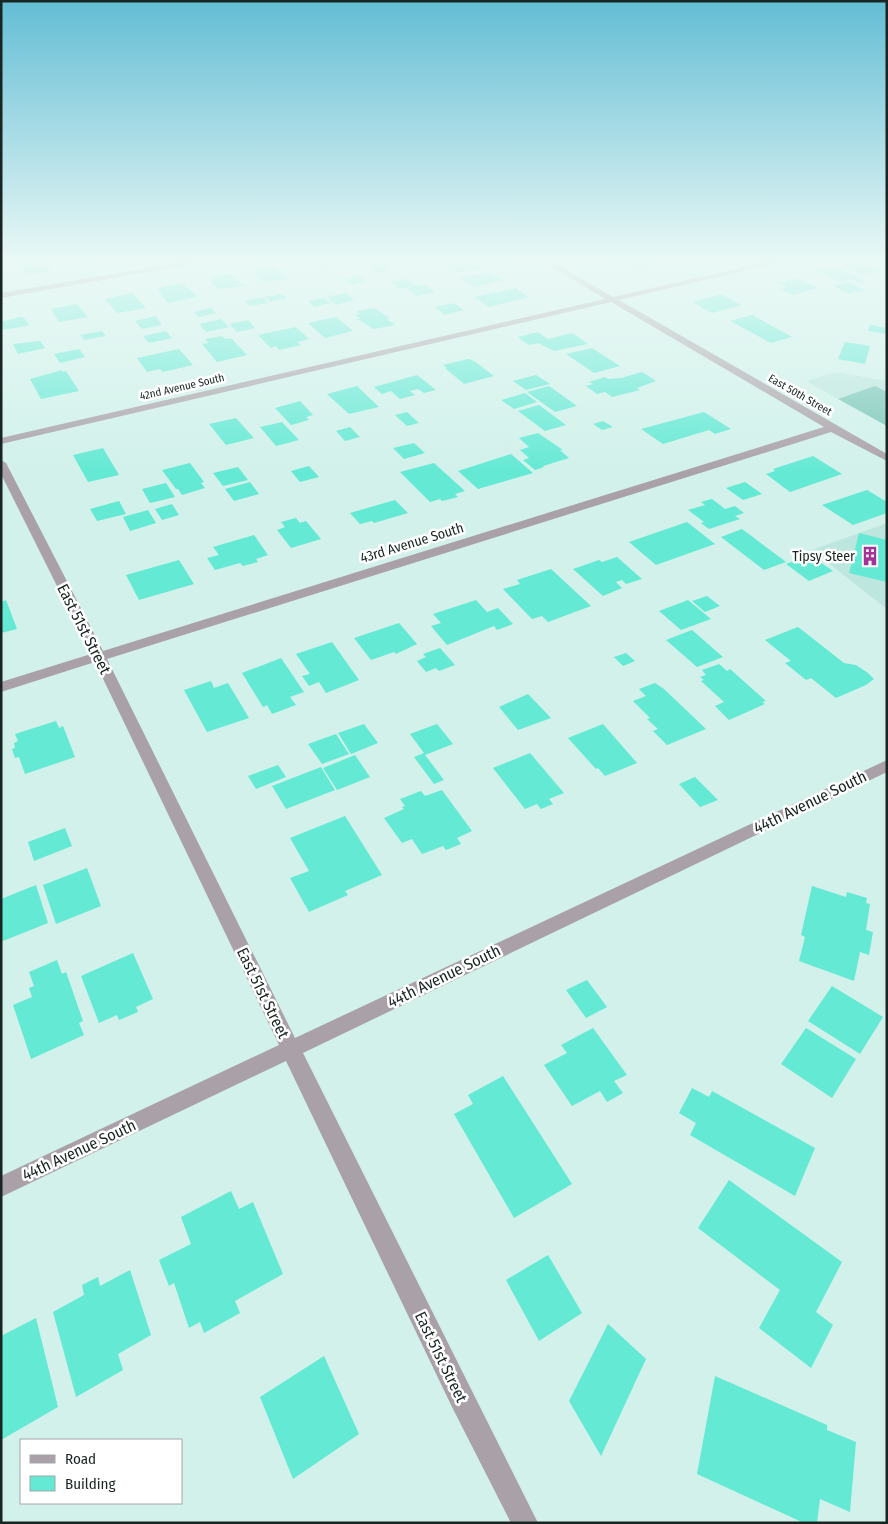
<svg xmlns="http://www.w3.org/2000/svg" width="888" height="1524" font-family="'Fira Sans Condensed',sans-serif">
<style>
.built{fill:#bde6de}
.green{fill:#7ac6b8}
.building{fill:#63e9d4}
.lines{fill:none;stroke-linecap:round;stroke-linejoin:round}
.minor{fill:#aaa1a8;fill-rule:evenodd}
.labels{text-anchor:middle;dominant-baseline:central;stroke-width:5;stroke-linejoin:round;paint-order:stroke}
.far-street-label{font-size:11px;fill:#192523;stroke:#fff}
.street-label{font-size:14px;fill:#192523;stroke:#fff}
.poi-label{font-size:14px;fill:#192523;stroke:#fff;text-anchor:end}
.near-street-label{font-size:16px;fill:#192523;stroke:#fff}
</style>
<rect width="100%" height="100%" fill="#d1f1ea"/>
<path class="built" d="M836,372L887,381V392L875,386L838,399L806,381Z
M887,523V609L812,550Z"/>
<path class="green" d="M875,386L887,392V426L838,399Z"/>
<path class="building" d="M12,261H45L51,271L28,275L18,262L14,263Z
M77,261H104V262L81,266Z
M311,261H337L341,264L321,268Z
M460,261L474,262L483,268L459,273L445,264Z
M618,261H657L663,264L635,270Z
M850,261H866L886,269L862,275L838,264Z
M382,264L390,270L378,273L370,267Z
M273,266L288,279L263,282L253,273L255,272L253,270Z
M835,267L866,281L859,283L851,279L840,282L817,271Z
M487,272L504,280L474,287L460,278Z
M230,274L245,286L218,289L210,281H212L210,278Z
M359,276L366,282L352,285L344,279Z
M797,278L818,288L792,295L780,289L788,287L778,283Z
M407,279L416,285L399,289L391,282Z
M848,282L864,290L849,294L833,286Z
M183,283L198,297L168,303L158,291L160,290L158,288Z
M425,284L435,292L416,296L406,288Z
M516,288L529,297L489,307L474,297Z
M133,293L146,308L117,313L105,299Z
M346,293L354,300L336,305L327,297Z
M282,294L287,298L270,302L265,297Z
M721,294L742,305L712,313L692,302Z
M263,297L268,303L250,306L244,301Z
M324,298L331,303L314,307L308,301Z
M454,303L464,310L445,315L435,307Z
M77,304L88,317L59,322L51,309Z
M211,308L216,313L199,317L194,312Z
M374,308L390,318L387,319L395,325L374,329L357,319H360L355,315L360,314L357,311Z
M752,315L792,337L771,343L730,321Z
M156,316L162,325L142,329L135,321Z
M20,317L24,318L29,325L27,326L1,330V322Z
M336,317L353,331L325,338L308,323Z
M221,319L229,327L206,332L199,324Z
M248,320L255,328L237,332L229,324Z
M870,325L887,328V334L868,331Z
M296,327L309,339L297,342L301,345L279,350L276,346L271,348L258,335Z
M102,331L106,336L84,340L81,335Z
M166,331L172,338L149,343L143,336Z
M538,332L548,339L572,333L588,344L554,351L538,343L529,345L518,337Z
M222,336L225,339L231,338L247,355L217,362L202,344L208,343L205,339Z
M40,341L45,348L18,354L13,344Z
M845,342L870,346L865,364L838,359Z
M592,348L620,366L594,373L566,354Z
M79,349L85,357L60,363L54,354Z
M179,349L193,365L163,372L160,369L147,372L137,358Z
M468,359L474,361L494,376L464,384L445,368H447L443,365Z
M62,370L63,372L66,371L79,391L41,399L30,379Z
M642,372L656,381L637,388L640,390L612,397L605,392L597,394L586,386L593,384L589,382L605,377L608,379L621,378Z
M417,375L436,390L424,393L418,389L410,391L415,395L400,399L391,391L382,394L374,387Z
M536,375L550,384L526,390L513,381Z
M357,386L379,407L349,414L327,394Z
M549,386L577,406L555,412L527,392Z
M525,393L537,402L514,409L501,400Z
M300,401L313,415L306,417L309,420L291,425L275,408Z
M539,405L566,425L545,431L518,411Z
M407,412L419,423L407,426L395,415Z
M704,412L731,429L715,434L709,430L663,444L641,429Z
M236,418L254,438L226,445L209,424Z
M603,421L613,427L602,430L593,424Z
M282,422L299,440L276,446L260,427Z
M350,427L360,437L345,441L336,431Z
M538,433L563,450H560L569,458L543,466L544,467L535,470L523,460L529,458L520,450L529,447L519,438Z
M414,443L425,453L404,459L393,448Z
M103,448L119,475L88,482L73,455Z
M511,454L533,473L478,489L458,471Z
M813,456L842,474L790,492L766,474L775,471L773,469Z
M190,463L204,482L201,483L205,488L182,495L178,489H176L162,470Z
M434,463L465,491L455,494L458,497L442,501L440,499L430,502L400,472Z
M309,466L319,477L300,482L291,471Z
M238,467L248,480L223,486L213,473Z
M250,482L259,494L234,501L225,489Z
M745,482L762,494L743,500L726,488Z
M166,483L175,497L150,503L142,489Z
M867,490L887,502V513L853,525L822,505Z
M712,499L725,509L735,506L744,513L735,516L740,519L709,529L701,523L704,522L688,510L705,505L701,502Z
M395,500L408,513L374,523L372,521L360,524L350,513Z
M119,501L126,514L97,521L90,509Z
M172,504L179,515L162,520L155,509Z
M148,510L156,523L130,531L123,517Z
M296,518L300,523L306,521L321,539L291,548L277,530L285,527L281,522Z
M687,522L715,544L656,565L629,542Z
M742,529L786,562L764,570L721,537Z
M859,533L887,540V582L849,573Z
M254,535L268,555L256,559L258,562L243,566L240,563L215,570L207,558L219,555L213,547Z
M810,555L833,571L809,581L786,564Z
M617,557L642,579L626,584L622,580L616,582L622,588L603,596L573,569L599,560L602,562Z
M179,560L194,584L139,600L126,575Z
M551,569L591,606L548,622L542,616L532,619L503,589L520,584L517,580Z
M707,596L720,606L705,612L692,601Z
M6,600L17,629L1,633V602Z
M476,600L487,612L498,608L513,624L497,630L494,626L447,645L431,626L441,623L433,614Z
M688,600L711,619L681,630L659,611Z
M399,623L417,644L396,654L394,652L371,660L354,638Z
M798,627L844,663L856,665L868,673L874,679L866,685L836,698L811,678L806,680L785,663L791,661L765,640Z
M692,630L723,657L697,667L666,640Z
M332,642L359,680L326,693L319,682L309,686L302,676L310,674L296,654Z
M440,648L455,665L439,671L436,668L426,672L417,661L426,657L423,654Z
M626,653L635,661L623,666L614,657Z
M281,658L304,692L290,697L296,705L272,714L267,705L263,707L242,673Z
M719,664L727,671L730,669L766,701L762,702L765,704L729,720L715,706L724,702L701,681L704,680L700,677L706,675L702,670Z
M211,681L214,688L228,683L249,718L207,732L184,690Z
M655,683L664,689L706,729L667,745L653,731L658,729L647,719L650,718L633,701L646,696L639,689Z
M528,694L551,718L518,730L499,707Z
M56,721L59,728L63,726L75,757L25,774L19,757L15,758L12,749L15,748L14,743L18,741L15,734Z
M364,724L378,743L351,754L338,733Z
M437,724L453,744L425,755L444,780L434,784L414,757L424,753L410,734Z
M603,724L637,763L605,776L598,768L596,769L568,738Z
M336,734L349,754L322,764L308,744Z
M530,753L564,793L549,799L553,804L541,809L537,804L525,809L493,768Z
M355,755L370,777L337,790L323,768Z
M278,765L286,777L256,789L248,776Z
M321,767L335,790L286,809L272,786Z
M695,777L718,800L700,807L679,784Z
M442,790L472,831L457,838L461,844L446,850L443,846L422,854L412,839L402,843L384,818L404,809L402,807L405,806L400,799L421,791L425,796Z
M345,816L382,875L345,891L348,895L309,912L290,878L309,871L290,838Z
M65,828L72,846L34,861L28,842Z
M87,868L101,906L56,924L43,885Z
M36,885L48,923L3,941L1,935V899Z
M812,886L846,897L847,892L867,898L866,903L870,904L866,930L873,932L869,955L860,952L854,981L799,961L805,937L801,935Z
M133,953L153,999L136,1007L138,1012L119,1020L117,1015L99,1023L81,976Z
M57,960L62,974L66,972L83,1021L79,1023L84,1035L31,1059L13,1005L32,997L29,988L34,986L29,972Z
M587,980L607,1007L586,1018L566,990Z
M832,986L883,1017L860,1054L808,1021Z
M593,1028L627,1075L614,1081L623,1093L607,1102L600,1091L572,1106L544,1065L567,1053L561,1045Z
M806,1028L856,1059L832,1098L781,1064Z
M503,1076L572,1184L514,1218L454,1114L473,1104L468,1095Z
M692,1088L709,1097L712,1091L815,1148L795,1196L690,1135L696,1123L679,1113Z
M729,1180L842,1262L816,1312L833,1325L811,1368L759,1328L780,1290L698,1228Z
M231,1191L239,1209L253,1202L283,1274L235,1301L240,1313L204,1333L200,1322L189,1328L174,1283L169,1286L159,1260L191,1244L181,1217Z
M548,1255L582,1313L539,1341L506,1280Z
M130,1270L151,1335L118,1354L123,1370L76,1397L53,1312L84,1295L82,1285L98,1277L100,1286Z
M36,1318L58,1407L1,1440V1336Z
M608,1324L646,1359L601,1456L569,1401Z
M324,1356L359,1434L293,1479L260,1397Z
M715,1376L827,1425V1430L856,1442L850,1512L820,1499L817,1523H804L697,1474Z"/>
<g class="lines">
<path class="minor" d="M188,261H203L199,263L1,298V293Z
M542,261H551L613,297L770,261H782L778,263L619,300L887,454V461L831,432L107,659L295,1038L887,760V772L303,1053L538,1523H511L452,1407L286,1061L1,1197V1176L279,1045L95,662L1,692V682L91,654L1,474V460L6,463L103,651L824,427L611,302L1,444V438L605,299Z"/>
</g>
<linearGradient id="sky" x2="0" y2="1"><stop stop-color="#63bdd4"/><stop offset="0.55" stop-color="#eaf9f6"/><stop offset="1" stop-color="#eaf9f6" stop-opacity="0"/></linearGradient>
<rect width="888" height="474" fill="url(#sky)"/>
<defs>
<symbol id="building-bare" viewBox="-9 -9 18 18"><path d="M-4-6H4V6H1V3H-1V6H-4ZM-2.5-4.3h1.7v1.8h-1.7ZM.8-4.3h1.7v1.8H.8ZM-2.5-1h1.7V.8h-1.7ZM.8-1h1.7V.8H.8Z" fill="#a13494" stroke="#fff" stroke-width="2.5" paint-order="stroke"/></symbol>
</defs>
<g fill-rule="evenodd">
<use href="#building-bare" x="856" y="542" width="28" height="28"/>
</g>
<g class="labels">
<g class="far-street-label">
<text transform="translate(182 387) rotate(-13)">42nd Avenue South</text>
<text transform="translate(800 395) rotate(30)">East 50th Street</text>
</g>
<g class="street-label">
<text transform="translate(412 543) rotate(-17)">43rd Avenue South</text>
</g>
<g class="poi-label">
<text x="855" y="556">Tipsy Steer</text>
</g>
<g class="near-street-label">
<text transform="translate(84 629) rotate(63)">East 51st Street</text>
<text transform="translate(810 802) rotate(-26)">44th Avenue South</text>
<text transform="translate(444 976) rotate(-26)">44th Avenue South</text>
<text transform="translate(263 993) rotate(64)">East 51st Street</text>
<text transform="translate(79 1150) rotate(-25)">44th Avenue South</text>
<text transform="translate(441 1357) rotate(64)">East 51st Street</text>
</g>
</g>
<rect width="888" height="1524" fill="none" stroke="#192523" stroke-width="5"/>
<rect x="20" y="1439" width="162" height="65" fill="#ffffff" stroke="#a3a8a7"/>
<rect x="30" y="1455" width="25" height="8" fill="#aaa1a8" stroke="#a3a8a7"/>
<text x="65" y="1464" font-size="15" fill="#192523">Road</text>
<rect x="30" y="1476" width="25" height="15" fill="#63e9d4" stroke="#a3a8a7"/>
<text x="65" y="1489" font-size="15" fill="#192523">Building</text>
</svg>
